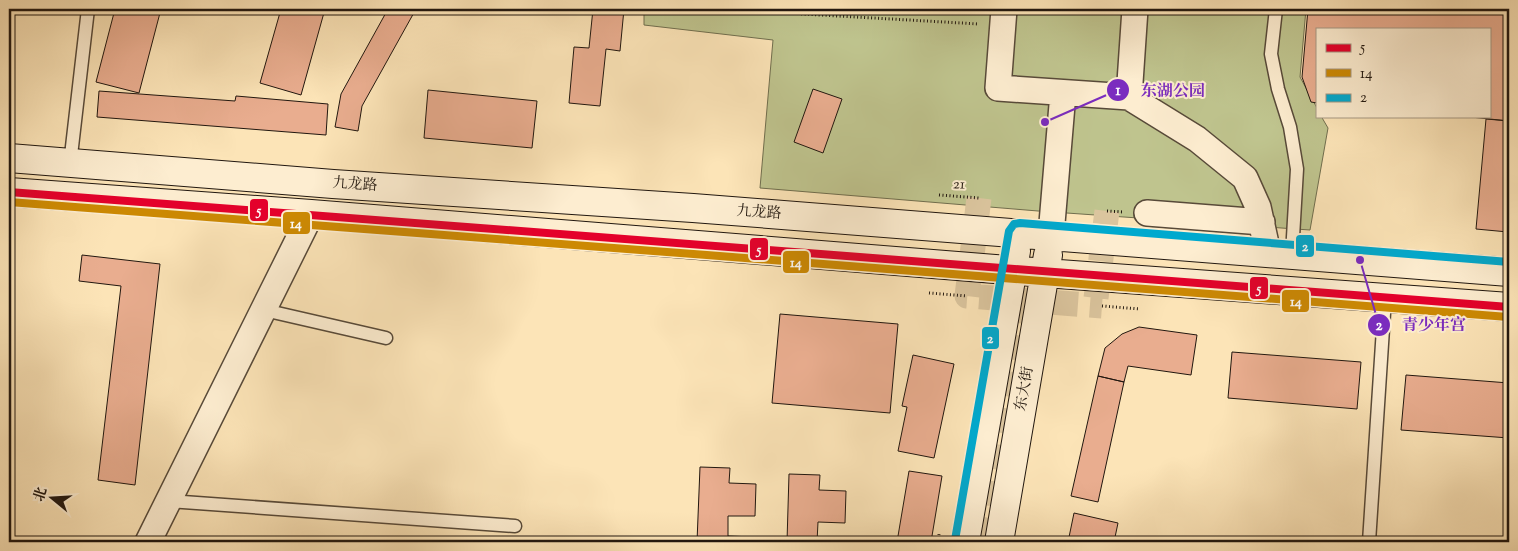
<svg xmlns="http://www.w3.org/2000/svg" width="1518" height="551" font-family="'Sorts Mill Goudy','Noto Serif SC',serif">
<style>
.green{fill:#bfc48e;stroke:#706e4e}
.building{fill:#e9ad8f;stroke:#21170f}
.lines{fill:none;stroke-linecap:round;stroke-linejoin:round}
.street-tunnel{stroke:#dbc59e;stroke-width:25;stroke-dasharray:25 12;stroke-linecap:butt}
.lane-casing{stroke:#584a39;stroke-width:15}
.street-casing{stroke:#584a39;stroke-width:28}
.secondary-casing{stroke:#21170f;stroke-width:30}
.path{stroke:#21170f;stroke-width:3;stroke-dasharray:1 2.5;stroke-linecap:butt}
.lane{stroke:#fdedd0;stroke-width:12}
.street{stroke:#fdedd0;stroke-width:25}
.secondary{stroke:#fdedd0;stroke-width:28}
.bus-1-casing{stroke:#fdedd0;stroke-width:11}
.bus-2-casing{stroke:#fdedd0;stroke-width:11}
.bus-3-casing{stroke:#fdedd0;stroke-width:11}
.bus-1{stroke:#e4002b;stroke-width:8}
.bus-2{stroke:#cc8903;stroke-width:8}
.bus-3{stroke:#00a9ce;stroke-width:8}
.labels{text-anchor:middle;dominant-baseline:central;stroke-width:4;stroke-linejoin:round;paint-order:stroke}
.street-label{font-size:15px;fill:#21170f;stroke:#fdedd0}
.leader{fill:none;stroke:#7b2cbf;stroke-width:2}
.callout-dot{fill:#7b2cbf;stroke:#fdedd0;stroke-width:2}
.mark-label{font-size:15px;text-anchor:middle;font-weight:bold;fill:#fff}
.callout-label{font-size:16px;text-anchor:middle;font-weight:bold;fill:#7b2cbf;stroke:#fdedd0;stroke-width:4;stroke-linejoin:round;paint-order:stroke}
.line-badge{stroke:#fdedd0;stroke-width:2}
.badge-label{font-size:14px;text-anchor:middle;font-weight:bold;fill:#fff}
</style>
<rect width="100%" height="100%" fill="#fce4b7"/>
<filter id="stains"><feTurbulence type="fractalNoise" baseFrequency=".004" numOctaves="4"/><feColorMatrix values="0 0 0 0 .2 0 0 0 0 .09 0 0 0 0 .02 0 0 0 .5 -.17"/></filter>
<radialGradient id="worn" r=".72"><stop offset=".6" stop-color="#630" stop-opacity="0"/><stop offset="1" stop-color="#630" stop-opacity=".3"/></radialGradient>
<path class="green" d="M644,9H1306L1300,77L1317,108V116H1321L1328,128L1310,230L1038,211L760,188L773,40L644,25Z"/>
<path class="building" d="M115,9H161L139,93L96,82Z
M281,9H325L301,95L260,83Z
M388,9H416L362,106L358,131L335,127L341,94Z
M593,9H624L620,51L606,49L600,106L569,103L574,47L589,48Z
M1308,9H1509V121L1461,116H1489V29H1317V103L1311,102L1302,77Z
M813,89L842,99L823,153L794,142Z
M428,90L537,101L532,148L424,138Z
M99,91L235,101L236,96L328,104L326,135L97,117Z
M1486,119L1509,121V216L1508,232L1476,229Z
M82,255L160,264L135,485L98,480L121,286L79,281Z
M780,314L898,324L890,413L772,403Z
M1139,327L1197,335L1191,375L1128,366L1124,382L1098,376L1105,348L1122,334Z
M1232,352L1361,362L1357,409L1228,398Z
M913,355L954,364L934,458L898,451L907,407L902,406Z
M1406,375L1509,383V438L1401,430Z
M1098,376L1124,382L1098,502L1071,496Z
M700,467L730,468L729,483L756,484L755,516H728V536L755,537L754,542H697Z
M909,471L942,476L931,542H897Z
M789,474L820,475L819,490L846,491L845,523L818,522L817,542H787Z
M1074,513L1118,523L1114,542H1068Z"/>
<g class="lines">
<path class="street-tunnel" d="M979,198L967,296L1102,306
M1096,298L1107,211
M981,542L1020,305"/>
<defs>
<path id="lane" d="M1276,9L1271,54L1278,89L1290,127L1297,169L1292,254
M70,164L88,9
M264,310L386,338
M169,501L515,526
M1369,542L1385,298"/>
<path id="street" d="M1004,9L998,88L1129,97L1135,9
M1129,97L1197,139L1245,178L1258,207L1268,253
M1147,213L1262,222
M1051,235L1063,93
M148,542L311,214"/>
<path id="secondary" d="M9,158L333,184L693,208L1509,272
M9,192L311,214L1045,273L1509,307
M965,542L1016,251
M999,542L1048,255"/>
</defs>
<use href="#lane" class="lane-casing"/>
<use href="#street" class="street-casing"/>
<use href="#secondary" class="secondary-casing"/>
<path class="path" d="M763,9L803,14L979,24
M939,195L979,198
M1107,211L1124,212
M929,293L967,296
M1102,306L1140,309
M938,542L939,534"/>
<use href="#lane" class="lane"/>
<use href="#street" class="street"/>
<use href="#secondary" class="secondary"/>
<defs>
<path id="bus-1" d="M9,192C509,228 1009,270 1509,307"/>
<path id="bus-2" d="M9,202C509,238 1008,280 1508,317"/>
<path id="bus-3" d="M955,540L1009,231L1014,224L1020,223L1509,262"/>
</defs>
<use href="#bus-1" class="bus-1-casing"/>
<use href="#bus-2" class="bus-2-casing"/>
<use href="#bus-3" class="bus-3-casing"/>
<use href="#bus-1" class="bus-1"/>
<use href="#bus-2" class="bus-2"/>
<use href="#bus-3" class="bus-3"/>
</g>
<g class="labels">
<g class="street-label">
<text transform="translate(355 185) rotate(4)">九龙路</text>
<text transform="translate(959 185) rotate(3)">21</text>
<text transform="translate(759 213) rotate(4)">九龙路</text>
<text transform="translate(1025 389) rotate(-80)">东大街</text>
</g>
</g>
<path class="leader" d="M1045 122L1118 90M1360 260L1379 325"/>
<g class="callout-dot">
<circle cx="1045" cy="122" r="5"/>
<circle cx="1360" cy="260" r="5"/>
<circle cx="1118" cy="90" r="12"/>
<circle cx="1379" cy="325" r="12"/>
</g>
<g class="mark-label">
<text x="1118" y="95">1</text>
<text x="1379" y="330">2</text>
</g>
<g class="callout-label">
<text x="1173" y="96">东湖公园</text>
<text x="1434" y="330">青少年宫</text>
</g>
<g class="line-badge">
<rect x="249" y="198" width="20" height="24" rx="5" fill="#e4002b"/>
<rect x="282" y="211" width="29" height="24" rx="5" fill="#cc8903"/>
<rect x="1295" y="234" width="20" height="24" rx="5" fill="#00a9ce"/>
<rect x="749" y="237" width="20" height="24" rx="5" fill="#e4002b"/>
<rect x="782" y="250" width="28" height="24" rx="5" fill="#cc8903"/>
<rect x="1249" y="276" width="20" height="24" rx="5" fill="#e4002b"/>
<rect x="1281" y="289" width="29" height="24" rx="5" fill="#cc8903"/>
<rect x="981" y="326" width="19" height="24" rx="5" fill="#00a9ce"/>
</g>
<g class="badge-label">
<text x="259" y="215">5</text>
<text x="296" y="228">14</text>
<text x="1305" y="251">2</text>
<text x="759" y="254">5</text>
<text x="796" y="267">14</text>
<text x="1259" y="293">5</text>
<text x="1296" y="306">14</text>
<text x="990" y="343">2</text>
</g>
<rect width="1518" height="551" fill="none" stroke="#fce4b7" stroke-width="30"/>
<rect x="10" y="10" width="1498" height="531" fill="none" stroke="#21170f" stroke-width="2.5"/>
<rect x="15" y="15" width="1488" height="521" fill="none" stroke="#21170f"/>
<rect x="1316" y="28" width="175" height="90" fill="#fdedd0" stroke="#a59783"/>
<rect x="1326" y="44" width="25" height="8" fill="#e4002b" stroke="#a59783"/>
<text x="1360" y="52" font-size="15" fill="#21170f">5</text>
<rect x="1326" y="69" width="25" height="8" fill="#cc8903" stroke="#a59783"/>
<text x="1360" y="78" font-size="15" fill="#21170f">14</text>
<rect x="1326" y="94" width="25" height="8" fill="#00a9ce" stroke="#a59783"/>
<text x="1360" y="102" font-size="15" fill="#21170f">2</text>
<g transform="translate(52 498) rotate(288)" stroke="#fdedd0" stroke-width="4" paint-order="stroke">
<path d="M0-4L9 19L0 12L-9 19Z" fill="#21170f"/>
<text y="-8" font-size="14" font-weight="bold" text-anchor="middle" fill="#21170f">北</text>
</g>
<rect width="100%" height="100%" filter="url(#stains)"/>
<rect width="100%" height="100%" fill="url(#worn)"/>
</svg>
